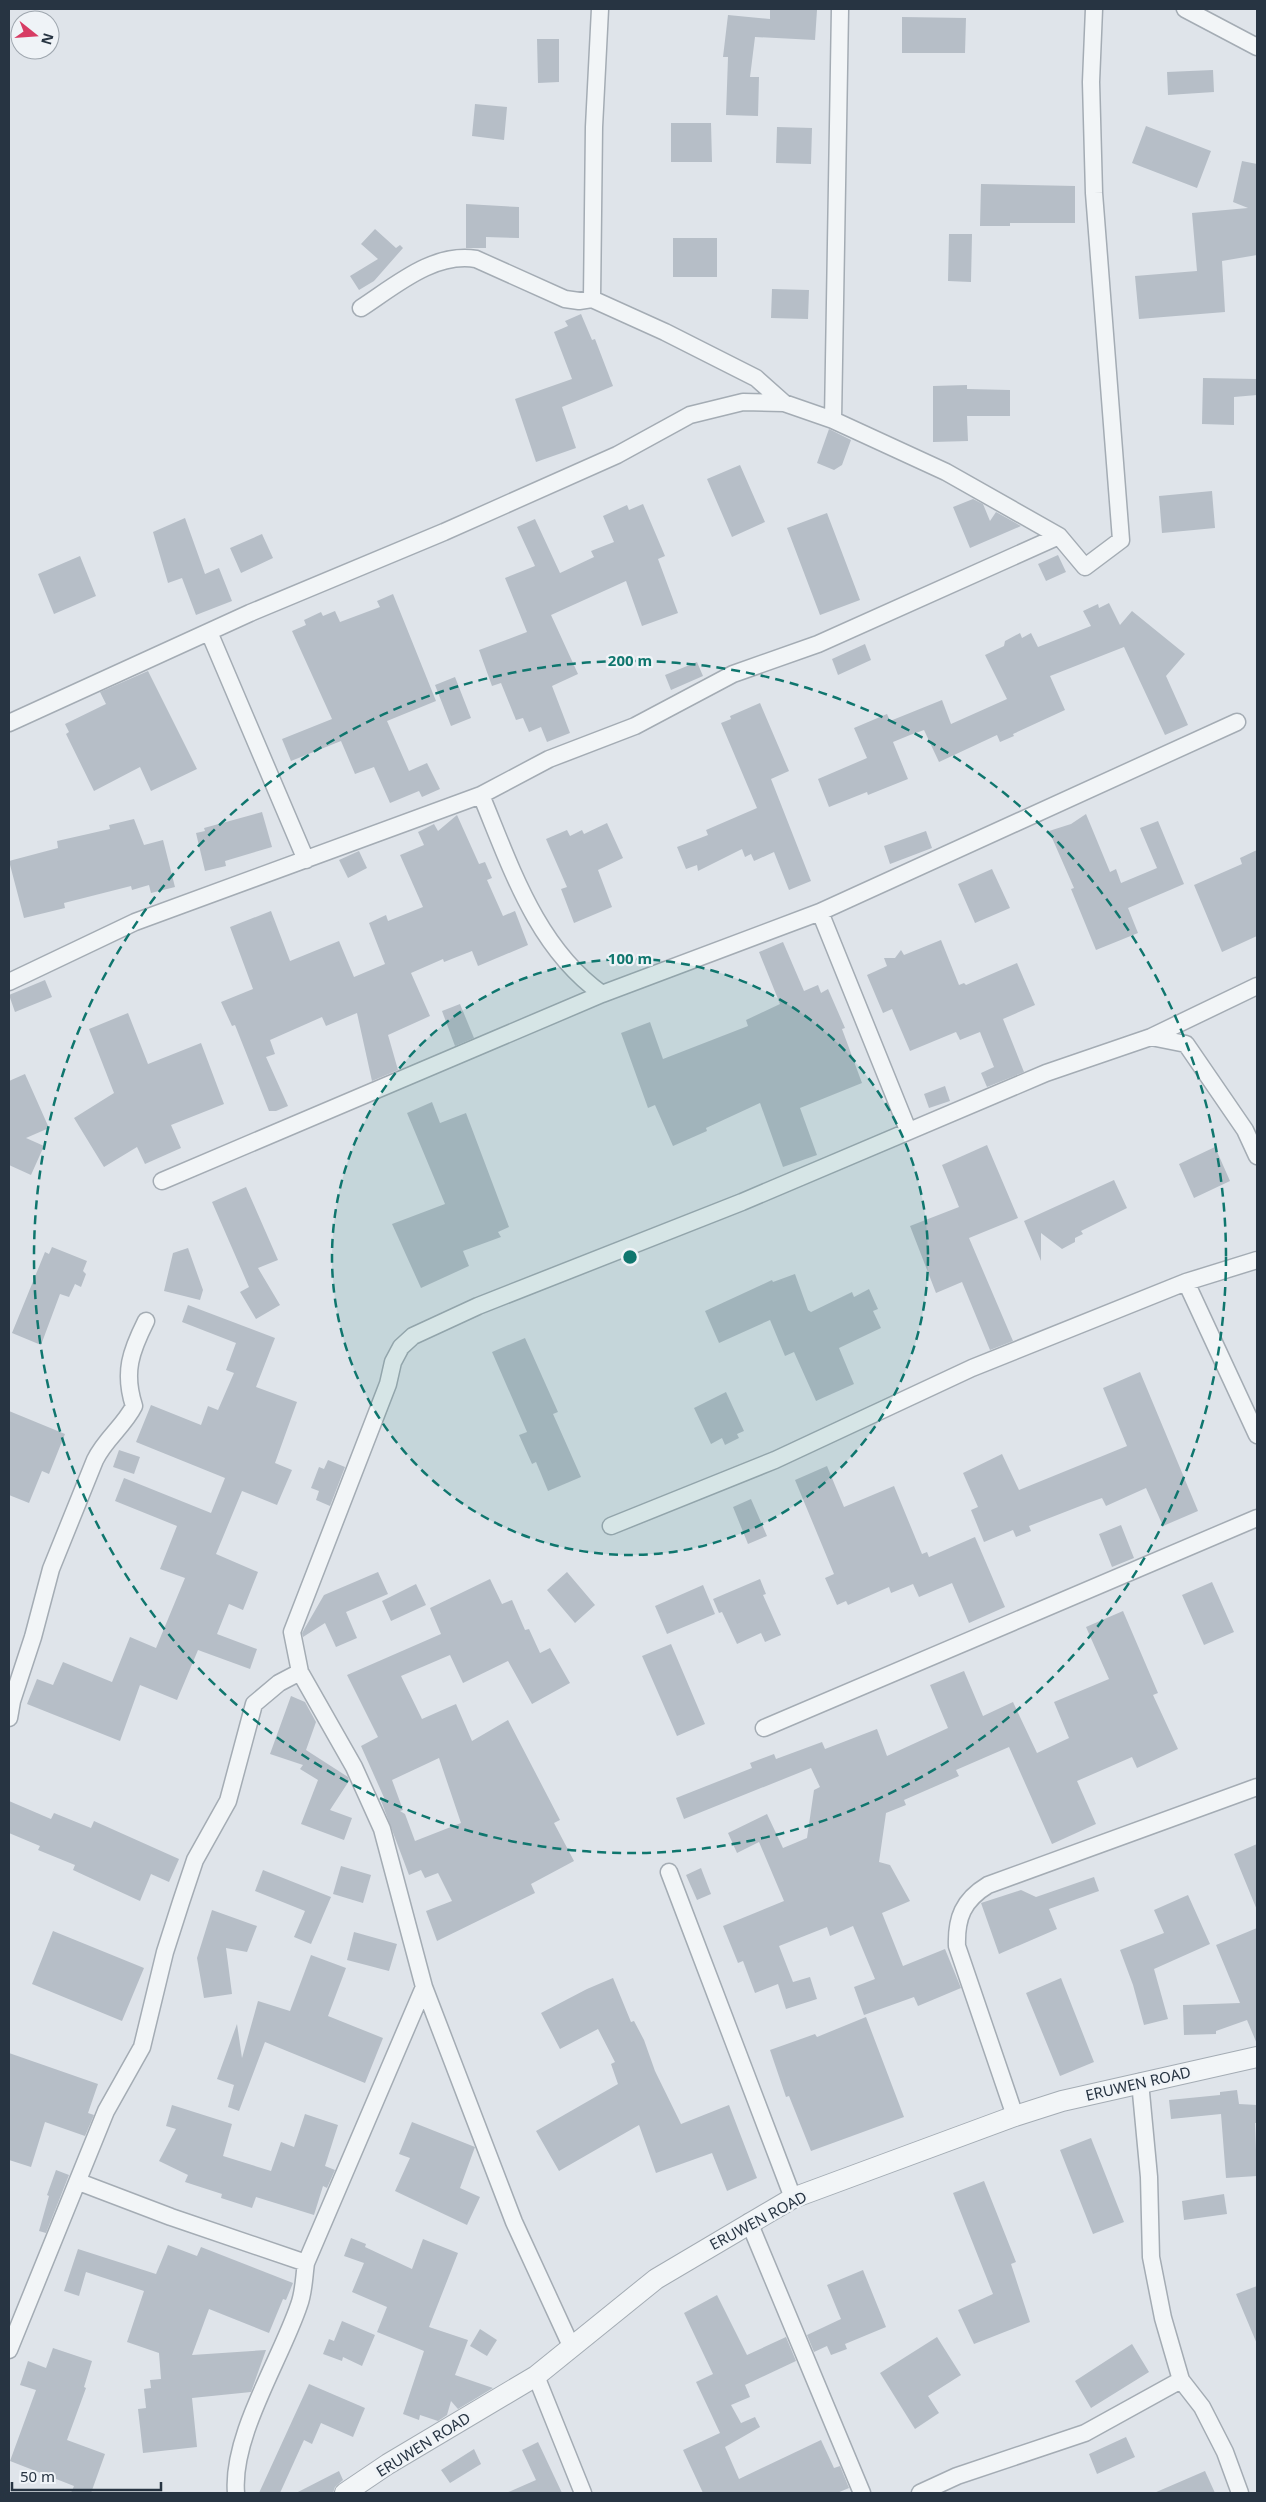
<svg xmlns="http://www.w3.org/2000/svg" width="1266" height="2502" font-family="'Noto Sans',sans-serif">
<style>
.building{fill:#b6bec7;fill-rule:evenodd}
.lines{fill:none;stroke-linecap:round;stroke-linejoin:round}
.minor-casing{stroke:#a4acb4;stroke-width:19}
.tertiary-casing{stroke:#a4acb4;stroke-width:22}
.minor{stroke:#f2f5f7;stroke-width:16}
.tertiary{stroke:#f2f5f7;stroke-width:20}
.ring{fill:none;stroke:#0f766e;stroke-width:2.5;stroke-dasharray:9 6}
.labels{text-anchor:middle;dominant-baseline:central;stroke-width:4.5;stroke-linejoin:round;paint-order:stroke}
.street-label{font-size:15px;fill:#273442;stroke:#eff3f7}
.centre{fill:#0f766e;stroke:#eff3f7;stroke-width:2.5}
.ring-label{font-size:15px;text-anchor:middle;font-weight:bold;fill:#0f766e;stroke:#eff3f7;stroke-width:4.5;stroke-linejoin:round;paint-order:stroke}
</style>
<rect width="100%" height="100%" fill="#dfe4ea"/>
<path class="building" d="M770,9L817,10L815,40L755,37L750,77H759L758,116L726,115L728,57H723L728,15L770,19Z
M902,17L966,18L965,53H902Z
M537,39H559V82L538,83Z
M1213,70L1214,92L1168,95L1167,72Z
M475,104L507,107L504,140L472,136Z
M671,123H711L712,162H671Z
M1146,126L1211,151L1197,188L1132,163Z
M777,127L812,128L811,164L776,163Z
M1242,161L1257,164V255L1222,261L1225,312L1139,319L1135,276L1197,271L1192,213L1248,208L1233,202Z
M981,184L1075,186V223H1010V226H980Z
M466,204L519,207V238L486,237V248H466Z
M375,229L396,248L400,245L403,248L374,281L359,290L350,276L378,259L361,244Z
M949,234H972L971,282L948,281Z
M673,238H717V277H673Z
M772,289L809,290L808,319L771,318Z
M581,314L592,340L595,339L613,386L562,407L576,448L536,462L515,399L572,379L554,332L568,326L565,321Z
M1203,378L1257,379V395L1234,397V425L1202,424Z
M967,385V389L1010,390V416H967L968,441L933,442V386Z
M829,429L851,440L842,465L834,470L817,463Z
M740,465L765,522L732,537L707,479Z
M1212,491L1215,528L1162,533L1159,496Z
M973,499L983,504L990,521L996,512L1021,526L970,548L953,507Z
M643,504L665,556L658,559L678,613L642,626L626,581L551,615L578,674L552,686L570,733L547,742L541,727L529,732L523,718L516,720L501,683L492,686L479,650L527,632L505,578L535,566L517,527L535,519L560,573L594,557L591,551L614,542L603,516L627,505L629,510Z
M827,513L860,600L820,615L787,528Z
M185,518L205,574L219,568L232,601L196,615L182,578L168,583L153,532Z
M262,534L273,558L241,573L230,548Z
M1058,555L1066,572L1046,581L1038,564Z
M80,556L96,596L54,614L38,574Z
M393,594L436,701L387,721L409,771L427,763L440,789L422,797L419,791L390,803L374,767L355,774L341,741L291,761L282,739L332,719L292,631L306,625L304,620L321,612L323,616L335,611L340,622L380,607L377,601Z
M1109,603L1120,625L1132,611L1185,654L1166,676L1188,725L1165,735L1124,647L1050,676L1065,710L1013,734L1014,736L1000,742L997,735L939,762L924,730L910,735L893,742L908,779L868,795L867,792L829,807L818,779L867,758L854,728L887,714L890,721L942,700L951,724L1007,699L985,655L1004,646L1005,641L1020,633L1022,638L1031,633L1038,647L1091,626L1083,611L1098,604L1099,608Z
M865,644L871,660L838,675L832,659Z
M697,662L703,676L671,690L665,675Z
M148,671L197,769L151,791L140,767L94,791L66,734L69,732L65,724L106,704L100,692Z
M455,677L471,718L451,726L435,685Z
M760,703L789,771L771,779L811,881L789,890L774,852L754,861L751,854L745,857L742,849L698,871L697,865L686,869L677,847L708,835L706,830L757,808L721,723L731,719L730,716Z
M262,812L272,847L225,861L226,866L205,871L196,833L205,831L204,828Z
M1086,814L1110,872L1116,869L1121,883L1157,868L1140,828L1158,821L1184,884L1128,908L1138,933L1096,950L1071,889L1074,888L1049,831L1071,824Z
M457,815L479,864L485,862L492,878L487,880L503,916L515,911L528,945L478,966L472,951L444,962L443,959L411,973L430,1016L388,1035L398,1070L372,1081L357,1013L326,1026L322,1017L270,1040L275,1054L266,1057L288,1106L276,1111H269L235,1025L232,1026L221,1002L253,989L230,927L271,911L290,961L339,941L354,977L385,964L369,923L386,915L388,921L423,907L400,855L424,845L418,832L434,824L438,831Z
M134,819L144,845L163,840L175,887L151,893L149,885L132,890L131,886L64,903L65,908L24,918L9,861L58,848L57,841L110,829L109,825Z
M607,823L623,858L598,870L612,907L574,923L561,889L567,887L546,839L567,830L570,836L582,830L584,834Z
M926,831L932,848L890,864L884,846Z
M1257,850V936L1222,952L1194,885L1242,864L1240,858Z
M359,851L367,868L348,878L339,860Z
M992,869L1010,908L975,923L958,884Z
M941,940L959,985L964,983L966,985L1017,963L1035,1005L1003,1019L1024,1072L987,1087L981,1073L994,1067L980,1032L960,1040L956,1032L910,1051L892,1009L883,1013L867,975L887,966L884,958H895L901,950L904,955Z
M783,942L804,991L818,985L821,993L828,989L845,1028L842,1029L862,1083L800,1108L817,1155L783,1167L760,1103L706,1128L707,1131L673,1146L655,1105L648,1108L621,1033L650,1022L663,1059L748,1026L746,1020L780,1004L759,952Z
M45,980L52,997L15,1012L9,995Z
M460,1004L474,1038L455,1046L442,1011Z
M128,1013L148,1064L201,1043L224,1104L171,1125L181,1148L145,1164L137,1147L104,1167L74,1118L114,1093L89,1029Z
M25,1074L49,1128L26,1138L44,1146L31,1175L9,1165V1081Z
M945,1086L950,1101L929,1108L924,1094Z
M432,1102L440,1123L466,1113L509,1227L498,1232L501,1237L463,1251L469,1266L421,1288L392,1224L445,1204L407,1113Z
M987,1145L1018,1218L969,1238L1013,1341L990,1350L962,1282L936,1293L910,1226L959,1207L942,1165Z
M1215,1147L1230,1181L1194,1198L1179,1164Z
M1114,1180L1127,1208L1081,1231L1083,1234L1075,1238V1242L1062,1249L1041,1233V1261L1024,1221Z
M246,1187L278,1260L258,1268L280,1305L256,1319L240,1292L249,1287L212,1202Z
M52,1247L87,1261L83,1271L86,1274L81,1287L75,1284L69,1297L60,1294L41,1345L12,1333L45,1252L49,1254Z
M188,1248L203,1290L200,1300L164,1291L173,1253Z
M795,1274L808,1310L811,1312L852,1292L854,1297L869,1289L878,1309L873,1311L881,1328L839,1348L854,1384L816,1401L794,1352L785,1356L770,1320L719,1343L705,1311L772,1280L773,1282Z
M188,1305L275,1338L256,1387L297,1402L275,1463L292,1470L277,1505L242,1491L216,1554L258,1572L243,1610L229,1604L217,1634L257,1649L250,1669L198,1650L177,1700L140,1685L120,1741L27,1704L37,1679L53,1685L63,1662L112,1682L130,1637L156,1648L185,1578L160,1569L177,1526L115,1501L124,1478L211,1513L225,1478L136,1442L151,1405L201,1425L208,1406L218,1410L234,1373L226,1370L236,1343L182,1322Z
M525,1338L558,1412L553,1414L581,1477L548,1491L536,1462L532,1464L519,1435L527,1432L492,1352Z
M1140,1372L1198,1511L1163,1526L1146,1488L1106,1506L1102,1498L1088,1503L1029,1526L1031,1531L1016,1537L1013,1530L984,1542L971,1510L978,1507L963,1473L1002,1454L1019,1490L1127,1446L1103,1388Z
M726,1392L744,1431L737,1434L739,1438L725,1445L722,1438L711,1444L694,1408Z
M9,1411L65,1434L49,1474L42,1471L29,1503L9,1495Z
M119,1450L140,1457L134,1474L113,1467Z
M328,1460L345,1467L330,1506L316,1500L319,1491L311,1488L319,1467L324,1469Z
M827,1466L844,1507L894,1486L922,1554L927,1552L929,1557L975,1537L1005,1607L969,1623L952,1583L919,1597L913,1584L891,1593L889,1587L848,1605L846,1601L837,1605L825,1578L834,1574L795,1480Z
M751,1499L767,1536L748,1544L733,1507Z
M1121,1525L1134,1558L1112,1567L1099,1534Z
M378,1572L388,1594L346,1612L357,1638L336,1647L325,1623L303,1637L302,1633L324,1595Z
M567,1572L595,1605L575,1623L547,1590Z
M490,1579L502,1604L512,1600L525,1630L529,1629L540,1653L550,1648L570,1683L532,1704L508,1661L463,1683L450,1655L401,1676L422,1719L456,1704L472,1741L508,1720L560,1820L554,1823L574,1861L531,1884L535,1893L437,1941L426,1911L452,1901L438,1873L425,1878L421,1870L409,1875L380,1798L386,1802L361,1746L378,1737L347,1675L441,1634L430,1608ZM439,1758L461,1823L415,1841L405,1814L400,1811L403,1810L392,1780Z
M760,1579L766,1594L763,1595L781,1635L765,1642L761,1633L737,1644L722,1612L719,1613L713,1599Z
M1212,1582L1234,1632L1204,1645L1182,1595Z
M416,1584L426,1605L391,1621L382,1601Z
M703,1585L715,1614L667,1634L655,1606Z
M1123,1611L1158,1693L1153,1695L1178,1749L1137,1768L1132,1757L1077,1781L1096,1824L1052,1844L1009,1747L956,1770L959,1776L904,1800L906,1805L886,1813L879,1862L890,1865L910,1901L882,1913L903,1966L945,1949L961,1988L918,2006L914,1997L864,2015L854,1987L875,1979L853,1926L830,1936L827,1927L779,1946L793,1982L810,1977L817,1999L786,2009L778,1984L755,1993L743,1961L738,1963L723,1926L784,1901L759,1842L737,1853L728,1833L767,1814L783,1848L807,1838L814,1790L820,1787L811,1768L684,1819L676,1798L752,1768L750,1763L774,1754L776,1759L822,1742L825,1749L877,1729L887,1756L948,1728L930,1685L964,1671L983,1716L1013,1702L1037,1753L1069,1738L1054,1702L1109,1679L1086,1627Z
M671,1644L705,1724L677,1736L642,1656Z
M291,1696L305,1702L316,1722L306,1750L348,1777L349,1781L330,1810L352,1818L344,1840L301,1824L318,1780L300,1769L303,1765L270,1754Z
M9,1801L51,1819L54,1813L91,1828L94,1821L179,1859L169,1882L151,1874L140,1901L73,1870L75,1865L38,1850L40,1846L9,1833Z
M1257,1844V1910L1234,1854Z
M341,1866L371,1875L363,1903L333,1894Z
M701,1868L711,1894L697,1900L686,1875Z
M263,1870L331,1897L311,1944L294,1937L305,1911L255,1891Z
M1094,1877L1099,1891L1049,1909L1057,1929L999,1954L981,1903L1021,1890L1036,1897Z
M1188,1895L1210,1944L1154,1969L1168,2019L1144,2025L1133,1985L1120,1950L1164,1933L1154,1910Z
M212,1910L257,1926L247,1952L226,1948L232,1994L204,1998L197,1958Z
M1257,1928V2044L1247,2020L1216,2031V2034L1184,2035L1183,2005L1240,2003L1216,1945Z
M53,1931L144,1968L122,2021L32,1984Z
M354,1932L397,1944L389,1971L347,1960Z
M311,1955L346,1968L328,2016L383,2038L365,2083L265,2042L239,2111L228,2107L234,2085L217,2079L237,2024L242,2058L258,2001L290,2011Z
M613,1978L631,2022L634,2021L644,2040L655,2071L681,2124L729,2105L757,2178L727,2191L712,2153L656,2173L639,2125L559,2171L536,2131L618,2084L611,2064L615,2062L598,2029L560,2049L541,2013L587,1989Z
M1061,1978L1094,2062L1060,2076L1026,1993Z
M866,2017L904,2117L811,2151L789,2096L786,2097L770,2050L815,2034L817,2037Z
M9,2053L98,2084L88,2113L94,2115L85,2136L45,2122L31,2167L9,2160Z
M1237,2090L1239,2104L1257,2105V2123H1255L1257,2176L1226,2178L1221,2114L1171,2119L1169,2100L1220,2095V2092Z
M172,2105L232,2124L223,2156L271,2171L281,2142L294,2147L305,2114L338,2125L325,2166L335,2170L327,2188L323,2186L314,2215L256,2197L252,2208L221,2198L222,2194L185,2182L188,2175L159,2161L176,2129L166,2126Z
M412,2122L475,2147L460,2188L480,2197L467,2225L395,2191L410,2158L399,2154Z
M1091,2138L1124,2222L1093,2234L1060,2150Z
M56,2170L69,2175L46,2233L39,2231L49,2196L47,2195Z
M984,2181L1016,2262L1011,2264L1030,2322L974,2344L958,2310L993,2294L953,2193Z
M1224,2194L1227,2214L1184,2220L1182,2201Z
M351,2238L366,2244L365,2247L412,2269L423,2239L458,2253L429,2327L468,2340L455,2375L493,2388L458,2409L451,2401L447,2415L438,2421L420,2415L419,2420L403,2414L424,2351L377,2332L387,2307L352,2292L364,2263L344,2256Z
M168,2245L197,2256L201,2247L293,2283L286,2300L283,2299L269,2333L209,2309L192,2355L266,2350L251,2392L192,2398L197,2447L143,2453L138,2409L146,2408L144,2389L151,2388L150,2380L161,2379L159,2353L127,2342L144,2291L86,2272L79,2296L64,2291L78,2249L156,2274Z
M863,2270L886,2327L845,2344L847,2349L831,2355L827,2346L814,2352L807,2335L841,2319L827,2285Z
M1257,2286V2344L1236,2294Z
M717,2295L747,2355L786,2337L796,2361L745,2385L750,2397L731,2405L741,2423L755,2417L760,2427L725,2447L739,2479L821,2440L834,2468L840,2466L849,2488L837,2493H703L683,2450L720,2433L696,2382L713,2374L684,2313Z
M342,2321L375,2335L362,2366L343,2357L342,2361L323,2354L329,2339L334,2341Z
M480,2329L497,2340L487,2356L470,2346Z
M937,2337L961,2375L928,2396L939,2413L915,2429L880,2373Z
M1132,2344L1149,2372L1091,2408L1075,2381Z
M53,2348L92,2361L84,2387L86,2388L67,2440L105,2454L91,2493H71L74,2486L10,2461L36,2390L20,2385L28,2361L46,2368Z
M309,2384L365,2408L353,2437L321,2423L312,2444L304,2440L280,2493H259Z
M1126,2437L1135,2457L1097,2474L1089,2454Z
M538,2442L562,2493H506L536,2480L522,2450Z
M474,2449L481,2464L450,2483L441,2470Z
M339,2471L343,2480L335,2487L333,2493H296Z
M1205,2471L1215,2493H1154Z"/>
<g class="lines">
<defs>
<path id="minor" d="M1185,9L1257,47
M592,299L594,127L600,9
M361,308C395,286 433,252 476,259L565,299L579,301L592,299L665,332L756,378L784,403
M833,420L840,9
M209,632L306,860
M9,723L250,613L444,532L617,455L690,415L743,402L784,403L833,420L946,472L1059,536L1085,567L1121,540L1094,193L1091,82L1094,9
M481,795C511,867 536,947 602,994
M820,912L908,1130
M9,982L135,922L481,795L549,759L635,726L733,674L818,644L1059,536
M1151,1037L1186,1044L1245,1130L1257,1156
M162,1181L602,994L820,912L1237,722
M1186,1282L1257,1435
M611,1526L775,1460L972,1368L1186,1282L1257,1260
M300,1672L292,1632L388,1384L393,1362L401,1347L413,1336L478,1306L742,1202L1046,1073L1151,1037L1257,986
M9,1718L12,1701L33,1637L51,1569L95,1460C105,1439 124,1426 134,1406C123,1372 131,1351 146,1321
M764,1728L1257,1518
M669,1872L793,2198
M1140,2082L1149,2177L1151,2257L1163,2318L1181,2380L1202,2407L1225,2452L1240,2493
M1015,2116L957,1946C956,1918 963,1900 988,1885L1257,1787
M79,2182L171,2217L306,2263
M749,2222L862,2493
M9,2350L106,2111L142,2047L165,1952L181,1902L195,1860L228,1801L254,1704L279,1683L300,1672L354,1767L382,1829L424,1987L514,2222L572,2348
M536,2376L583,2493
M236,2493C231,2436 281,2359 299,2305C304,2292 304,2276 306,2263L424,1987
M920,2493L957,2476L1085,2433L1181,2380"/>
<path id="tertiary" d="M345,2493L388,2464L536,2376L656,2279L793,2198L1015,2116L1062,2101L1257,2057"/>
</defs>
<use href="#minor" class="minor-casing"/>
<use href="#tertiary" class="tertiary-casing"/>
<use href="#minor" class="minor"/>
<use href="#tertiary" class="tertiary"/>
</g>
<circle cx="630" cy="1257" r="298" fill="#0f766e" fill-opacity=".12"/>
<g class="ring">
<circle cx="630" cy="1257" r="298"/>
<circle cx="630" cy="1257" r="596"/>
</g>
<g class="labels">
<g class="street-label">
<text transform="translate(1138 2083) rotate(-13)">ERUWEN ROAD</text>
<text transform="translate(758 2220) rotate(-28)">ERUWEN ROAD</text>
<text transform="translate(423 2444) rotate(-32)">ERUWEN ROAD</text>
</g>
</g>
<circle cx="630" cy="1257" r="8" class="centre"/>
<g class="ring-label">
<text x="630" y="666">200 m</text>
<text x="630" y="964">100 m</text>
</g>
<rect width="1266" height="2502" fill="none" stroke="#273442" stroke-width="20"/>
<g transform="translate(35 35) rotate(107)"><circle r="24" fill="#eff3f7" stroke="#9fa7af"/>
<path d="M0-4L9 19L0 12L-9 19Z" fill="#d73c64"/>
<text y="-8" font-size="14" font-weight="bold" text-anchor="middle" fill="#273442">N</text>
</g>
<path d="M12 2482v8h149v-8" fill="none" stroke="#273442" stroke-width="2.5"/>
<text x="20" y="2482" font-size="15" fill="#273442" stroke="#eff3f7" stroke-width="4" paint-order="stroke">50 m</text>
</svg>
